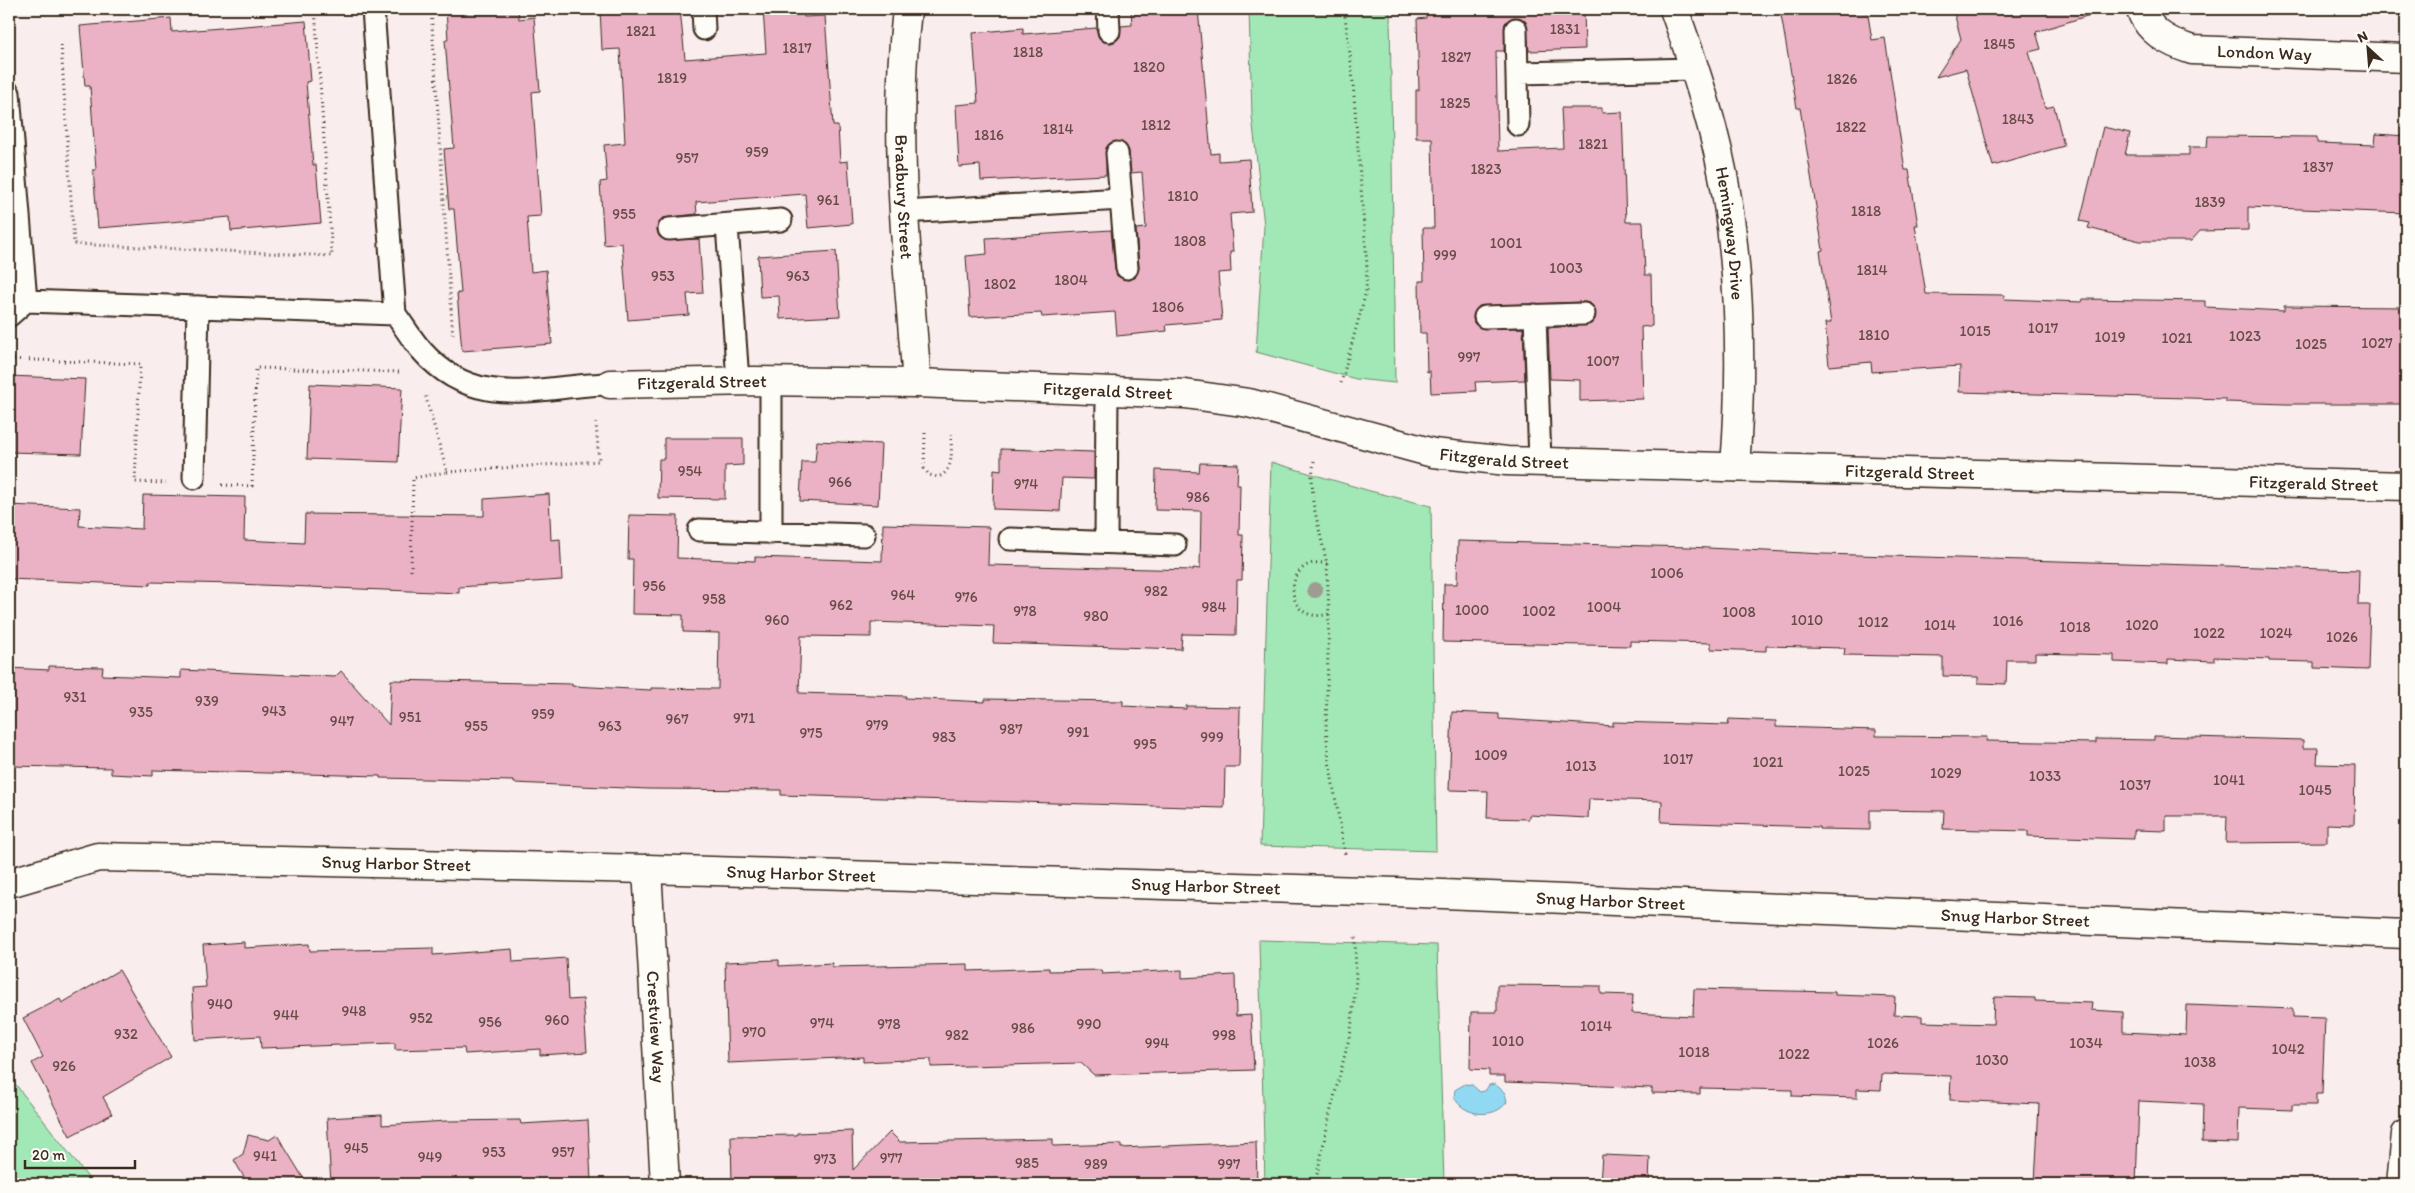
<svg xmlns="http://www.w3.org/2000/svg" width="2415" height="1193" font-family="Itim,sans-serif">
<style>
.green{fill:#a1e8b6;stroke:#6e896a}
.water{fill:#91d9f3;stroke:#6f939e}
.building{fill:#ebb2c6;stroke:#3b2a1e}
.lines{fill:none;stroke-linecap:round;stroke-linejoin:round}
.lane-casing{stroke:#3b2a1e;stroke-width:25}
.street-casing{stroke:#3b2a1e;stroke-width:31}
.path{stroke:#3b2a1e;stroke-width:3;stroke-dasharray:1 4;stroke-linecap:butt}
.lane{stroke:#fdfcf7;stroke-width:21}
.street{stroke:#fdfcf7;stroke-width:28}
.tree{fill:#9e9c90}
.labels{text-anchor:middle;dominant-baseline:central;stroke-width:4;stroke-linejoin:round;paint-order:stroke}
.number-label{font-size:15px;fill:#674c48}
.street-label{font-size:18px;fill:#3b2a1e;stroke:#fdfcf7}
</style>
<rect width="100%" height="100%" fill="#f9eded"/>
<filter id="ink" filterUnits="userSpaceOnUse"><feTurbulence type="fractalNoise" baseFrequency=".02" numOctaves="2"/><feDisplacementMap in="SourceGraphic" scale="10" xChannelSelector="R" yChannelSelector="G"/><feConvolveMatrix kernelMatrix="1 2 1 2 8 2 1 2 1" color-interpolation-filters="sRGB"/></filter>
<g filter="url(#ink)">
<path class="green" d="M1249,9H1390L1395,383L1356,379L1256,352L1264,226L1252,116Z
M1271,462L1370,491L1431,506L1436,851L1260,846Z
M1259,940L1437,945L1444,1184H1265Z
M9,1076L93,1184H9Z"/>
<path class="water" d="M1465,1084L1472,1085L1480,1092L1485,1091L1489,1085L1495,1084L1505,1093L1507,1102C1494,1120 1463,1116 1454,1097L1455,1090Z"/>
<path class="building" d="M446,9H518L519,19L534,17L540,91L532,92L541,216L527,217L531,272L546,270L552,344L462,351L457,293H461L454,209H449L444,149L454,148L445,40H448Z
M600,9H680L685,59L766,53L763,9H803L804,17L825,16L833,126H838L840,162L848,161L852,224L808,228L805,194L696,202L697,214L662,218L657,230L659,236L664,240L699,239L703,293L687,294L689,315L628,320L622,243L604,245L600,182L607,181L604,145L625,143L620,49L602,50Z
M1131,9H1198L1211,154L1219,153V161L1249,159L1252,212L1230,214L1233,252H1230L1231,272L1218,273L1222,320L1166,325L1167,331L1117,336L1115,312L1042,317L1041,313L970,317L966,256L987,254L986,238L1111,230L1115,270L1117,276L1128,280L1135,278L1139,267L1136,229L1146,228L1142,172L1131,173L1129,151L1122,142L1110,143L1106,148V175L981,181L980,165L959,167L956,105L978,103L973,33L1023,28V34L1096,28L1099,38L1110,43L1120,37L1121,26L1132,25Z
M1426,9H1584L1585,49L1529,51L1526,22L1515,17L1505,23L1504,51H1496L1498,151L1563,148L1561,108H1602V113L1622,112L1626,222H1643L1645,275H1651L1652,326L1641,327L1643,399L1580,401V380L1550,379L1548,328L1591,324L1595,319V308L1590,303L1584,302L1479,306L1473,317L1474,323L1480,328H1523L1525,380L1475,382L1476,391L1431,393L1430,371L1427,372L1426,333H1420L1419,281H1424L1423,228H1434L1432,138H1416V90H1419L1417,19L1426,18Z
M1780,9H1867L1872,40L1885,38L1905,170H1909L1918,225H1915L1926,294L2004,295V299L2082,302L2083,299L2205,301V307L2284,311V306L2406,307L2403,404H2286L2226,402V399L1959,392L1960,366L1872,372L1871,362L1829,366L1825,323H1831L1820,251L1823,250L1800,108H1797Z
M1953,9H2089L2090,15L2036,32L2041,49L2029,52L2045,108L2054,106L2064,146L1993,166L1966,69L1936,77L1961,39Z
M171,18L172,32L306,21L311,81L306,82L313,165H316L321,223L231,231L230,217L98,228L93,170H96L90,86H85L80,26Z
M2103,127L2130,133L2125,155H2189V147H2207L2208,136L2317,137V143L2375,145L2376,134L2406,136V213L2248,207V230L2200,231L2191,241H2140L2088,228L2090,223L2080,221Z
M836,251L840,316L780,319L779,296L760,297L758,256Z
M9,376L85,379L81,454L9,452Z
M310,384L402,388L398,462L307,459Z
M664,438H743V465L725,466V499L658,498L659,459H664Z
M817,441L881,444L878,505L800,501L802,462H815Z
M1001,449L1094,452V479L1062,478L1060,511L993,509L994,469L1001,470Z
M1200,463L1238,464L1237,485H1240L1239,535H1243L1242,580H1237L1236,635L1182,634L1181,649L993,643L994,626L871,622V637L801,636L799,693L906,696L905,698L985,702V699L1123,701V706L1186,709V706L1240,707L1239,767H1225L1224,808L781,795V790L648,789L514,783V781L380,778V776L153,770V776L111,774V768L9,766V668L49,670V666L103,667L102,675L181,678V670L335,677L341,671L389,725L391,680L572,684V686L651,690V688L718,689L719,633L683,632V615L632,614L633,559H628L629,515L678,516L677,558L755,561V557L882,561L883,524L989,527L988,565L1193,570V568L1200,569L1201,511L1155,510L1156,470L1199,472Z
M549,494L551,540L560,539L562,580L459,587V593L236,584L150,582V585L9,579V505L80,508L79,526L142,529L143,495L245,497L244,540L304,543L305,514L484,516V499Z
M1458,541L1689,547L1823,554L2359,570L2358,605H2370L2368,670L2314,668V662L2269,661V659L2214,657V661L2168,659V664L2114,662V655L2035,653V660H2007L2006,684L1978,683V677L1943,676V657L1844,655L1845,648L1766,646V651L1711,649V643L1630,641V646L1443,642L1444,584H1457Z
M1452,712L1499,714V719L1613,726V722L1728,725L1729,719L1776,721V727L1876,730V736L1987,737L1986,741L2096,743V739L2154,740V736L2303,740V748H2318L2317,764L2355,765L2354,825L2327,824V842L2226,843L2227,816H2166V831L2134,830V839L2028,836V831L1943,829L1944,811L1870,810V830L1819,829V827L1661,822L1662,801L1589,799L1588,818L1529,815V819L1487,818L1488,791L1449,790Z
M244,942V948L309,944L310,951L433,948V955L512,949L513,962L566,958L568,1000L583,999L587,1052L540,1055V1049L465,1054L464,1048L395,1050V1043L261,1048L260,1036L195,1040L192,988L206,987L203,945Z
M779,960V966L832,963V967L968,964V971L1049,968V971L1101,970L1102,974L1182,970V978L1235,975L1236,1016L1251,1015L1254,1070L1094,1075L1081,1063L931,1067V1059L863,1062V1057L728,1063L725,962Z
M119,970L171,1057L103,1097L112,1114L70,1136L32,1063L43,1057L23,1018L60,999L62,1003Z
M1497,985L1601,986V994L1633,995L1632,1013L1693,1016L1694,989L1835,992V995L1895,997L1894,1015L1922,1016V1022L1993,1024L1994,997L2035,998V1001L2092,1003L2091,1010L2123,1012V1032L2186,1035L2187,1005L2293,1009V1017L2325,1018L2322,1094H2316V1105H2292V1110L2239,1108L2238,1143L2202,1142L2203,1104L2139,1101L2136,1184H2035L2039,1104L1950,1100L1951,1076L1882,1074L1881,1090L1857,1089V1098L1792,1096V1090L1700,1088V1094L1652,1093V1088L1505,1082V1076H1489V1070L1470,1069L1471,1012H1497Z
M382,1115V1125L447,1121L520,1120L521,1124L588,1120L591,1181L579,1182V1184H331L327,1118Z
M852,1131L853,1170L890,1132L900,1142L1053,1139V1146L1121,1144V1148L1256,1142L1257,1184H732L731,1136L797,1135V1133Z
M248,1135L269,1140L277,1135L307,1184H248L234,1160L243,1154Z
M1602,1155L1650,1157L1649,1184H1600Z"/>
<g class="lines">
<defs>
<path id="lane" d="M373,9L395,314C404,326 412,340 422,351C477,413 540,385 610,384
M703,9L704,29
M1108,9L1109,31
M1516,29L1518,125
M1517,73L1695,69
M9,93L26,301
M1117,153L1127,268
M904,212L1121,199
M727,225L738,381
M669,229L781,220
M1535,315L1540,462
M9,316L26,301L395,314
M1485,317L1584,314
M771,381V533
M194,478L198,307
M699,530L864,535
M1010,539L1175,545
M1106,542L1107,390"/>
<g id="street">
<path id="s1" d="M907,9C893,134 907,258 917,383"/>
<path id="s2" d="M1674,9C1696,71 1717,133 1727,198C1741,287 1742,377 1735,467"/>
<path id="s3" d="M2140,9C2150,33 2168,42 2192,50L2406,58"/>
<path id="s4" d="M610,384L754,381L917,383L1185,394L1249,403L1433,453L1507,461L2406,486"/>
<path id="s5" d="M647,869L665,1184"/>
<path id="s6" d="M9,883L98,857L647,869L1396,892L2406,934"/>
<path d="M2401,1184L2406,1134"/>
</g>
</defs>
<use href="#lane" class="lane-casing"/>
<use href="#street" class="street-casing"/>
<path class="path" d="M431,9L453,338
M61,45L74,244L332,256L315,9
M9,359L140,364L135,482L166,483
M1341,383L1366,292L1367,265L1352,70L1344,9
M925,433L924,468L929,475L938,477C955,471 951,449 951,434
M1314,461L1312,476L1313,503L1327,564L1329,614L1326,728L1329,761L1345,854
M447,472L599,461L596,423
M222,485L252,486L256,368L399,372
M1327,564C1284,552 1279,627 1329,614
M411,571L413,478L447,472L425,394
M1315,1184L1331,1109L1351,1031L1356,980L1355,935"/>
<use href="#lane" class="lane"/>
<use href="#street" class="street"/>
</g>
<circle class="tree" cx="1315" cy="590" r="8"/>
</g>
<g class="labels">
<g class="number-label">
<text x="1565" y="29">1831</text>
<text x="641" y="31">1821</text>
<text x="1999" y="44">1845</text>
<text x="797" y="48">1817</text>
<text x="1028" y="52">1818</text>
<text x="1456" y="57">1827</text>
<text x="1149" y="67">1820</text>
<text x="672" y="78">1819</text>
<text x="1842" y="79">1826</text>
<text x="1455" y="103">1825</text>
<text x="2018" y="119">1843</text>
<text x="1156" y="125">1812</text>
<text x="1851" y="127">1822</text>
<text x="1058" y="129">1814</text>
<text x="989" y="135">1816</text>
<text x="1593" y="144">1821</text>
<text x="757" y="152">959</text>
<text x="687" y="158">957</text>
<text x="2318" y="167">1837</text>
<text x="1486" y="169">1823</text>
<text x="1183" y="196">1810</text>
<text x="828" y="200">961</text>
<text x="2210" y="202">1839</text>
<text x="1866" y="211">1818</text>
<text x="624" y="214">955</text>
<text x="1190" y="241">1808</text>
<text x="1506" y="243">1001</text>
<text x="1445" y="255">999</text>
<text x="1566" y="268">1003</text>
<text x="1872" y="270">1814</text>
<text x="663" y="276">953</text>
<text x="798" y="276">963</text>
<text x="1071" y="280">1804</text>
<text x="1000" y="284">1802</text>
<text x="1168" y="307">1806</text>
<text x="2043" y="328">1017</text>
<text x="1975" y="331">1015</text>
<text x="1874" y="335">1810</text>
<text x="2245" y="336">1023</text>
<text x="2110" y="337">1019</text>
<text x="2177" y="338">1021</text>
<text x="2377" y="343">1027</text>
<text x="2311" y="344">1025</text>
<text x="1469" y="357">997</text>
<text x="1603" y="361">1007</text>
<text x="690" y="471">954</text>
<text x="840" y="482">966</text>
<text x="1026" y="484">974</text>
<text x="1198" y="497">986</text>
<text x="1667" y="573">1006</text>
<text x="654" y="586">956</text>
<text x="1156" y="591">982</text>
<text x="903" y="595">964</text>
<text x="966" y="597">976</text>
<text x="714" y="599">958</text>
<text x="841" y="605">962</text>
<text x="1214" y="607">984</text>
<text x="1604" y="607">1004</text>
<text x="1472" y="610">1000</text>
<text x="1025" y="611">978</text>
<text x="1539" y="611">1002</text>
<text x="1739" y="612">1008</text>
<text x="1096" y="616">980</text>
<text x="777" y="620">960</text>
<text x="1807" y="620">1010</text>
<text x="2008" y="621">1016</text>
<text x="1873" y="622">1012</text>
<text x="1940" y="625">1014</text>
<text x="2142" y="625">1020</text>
<text x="2075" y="627">1018</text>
<text x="2209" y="633">1022</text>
<text x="2276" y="633">1024</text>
<text x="2342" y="637">1026</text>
<text x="75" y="697">931</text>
<text x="207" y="701">939</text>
<text x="274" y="711">943</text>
<text x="141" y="712">935</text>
<text x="543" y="714">959</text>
<text x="410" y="717">951</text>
<text x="744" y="718">971</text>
<text x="677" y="719">967</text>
<text x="342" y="721">947</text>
<text x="877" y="725">979</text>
<text x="476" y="726">955</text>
<text x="610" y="726">963</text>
<text x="1011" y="729">987</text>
<text x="1078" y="732">991</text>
<text x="811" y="733">975</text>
<text x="944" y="737">983</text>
<text x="1212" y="737">999</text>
<text x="1145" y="744">995</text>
<text x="1491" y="755">1009</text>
<text x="1678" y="759">1017</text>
<text x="1768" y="762">1021</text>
<text x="1581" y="766">1013</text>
<text x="1854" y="771">1025</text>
<text x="1946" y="773">1029</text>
<text x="2045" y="776">1033</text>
<text x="2229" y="780">1041</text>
<text x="2135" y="785">1037</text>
<text x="2315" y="790">1045</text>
<text x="220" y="1004">940</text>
<text x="354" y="1011">948</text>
<text x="286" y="1015">944</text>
<text x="421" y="1018">952</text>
<text x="557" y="1020">960</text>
<text x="490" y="1022">956</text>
<text x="822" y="1023">974</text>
<text x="889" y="1024">978</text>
<text x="1089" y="1024">990</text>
<text x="1596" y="1026">1014</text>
<text x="1023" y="1028">986</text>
<text x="754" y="1032">970</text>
<text x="126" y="1034">932</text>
<text x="957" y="1035">982</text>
<text x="1224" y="1035">998</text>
<text x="1508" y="1041">1010</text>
<text x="1157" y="1043">994</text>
<text x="1883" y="1043">1026</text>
<text x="2086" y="1043">1034</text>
<text x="2288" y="1049">1042</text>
<text x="1694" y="1052">1018</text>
<text x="1794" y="1054">1022</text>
<text x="1992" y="1060">1030</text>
<text x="2200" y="1062">1038</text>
<text x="64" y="1066">926</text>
<text x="356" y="1148">945</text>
<text x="494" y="1152">953</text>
<text x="563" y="1152">957</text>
<text x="265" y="1156">941</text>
<text x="430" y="1157">949</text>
<text x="891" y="1158">977</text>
<text x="825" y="1159">973</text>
<text x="1027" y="1163">985</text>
<text x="1096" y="1164">989</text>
<text x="1229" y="1164">997</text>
</g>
<g class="street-label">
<text stroke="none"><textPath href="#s3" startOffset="141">London Way</textPath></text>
<text stroke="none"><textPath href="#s1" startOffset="188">Bradbury Street</textPath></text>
<text stroke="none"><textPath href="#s2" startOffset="232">Hemingway Drive</textPath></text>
<text stroke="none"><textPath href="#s4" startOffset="92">Fitzgerald Street</textPath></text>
<text stroke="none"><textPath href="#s4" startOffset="498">Fitzgerald Street</textPath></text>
<text stroke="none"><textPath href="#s4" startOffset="902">Fitzgerald Street</textPath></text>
<text stroke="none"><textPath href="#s4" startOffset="1308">Fitzgerald Street</textPath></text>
<text stroke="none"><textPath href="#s4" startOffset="1712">Fitzgerald Street</textPath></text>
<text stroke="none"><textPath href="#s6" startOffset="391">Snug Harbor Street</textPath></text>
<text stroke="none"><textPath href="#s6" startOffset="796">Snug Harbor Street</textPath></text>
<text stroke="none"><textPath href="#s6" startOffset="1201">Snug Harbor Street</textPath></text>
<text stroke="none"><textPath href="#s6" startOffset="1606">Snug Harbor Street</textPath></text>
<text stroke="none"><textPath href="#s6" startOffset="2011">Snug Harbor Street</textPath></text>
<text stroke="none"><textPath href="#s5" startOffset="158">Crestview Way</textPath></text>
</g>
</g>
<rect width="2415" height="1193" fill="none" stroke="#fdfcf7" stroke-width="30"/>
<rect x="15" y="15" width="2385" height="1163" fill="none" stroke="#3b2a1e" stroke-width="2" filter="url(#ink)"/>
<g transform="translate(2368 48) rotate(334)" stroke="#fdfcf7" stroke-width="4" paint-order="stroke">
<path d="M0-4L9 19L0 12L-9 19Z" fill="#3b2a1e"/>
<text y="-8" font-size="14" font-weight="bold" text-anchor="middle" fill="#3b2a1e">N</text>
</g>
<path d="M25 1160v8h110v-8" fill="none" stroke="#3b2a1e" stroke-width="2.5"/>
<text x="32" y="1160" font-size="15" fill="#3b2a1e" stroke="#fdfcf7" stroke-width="4" paint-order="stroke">20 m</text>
</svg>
